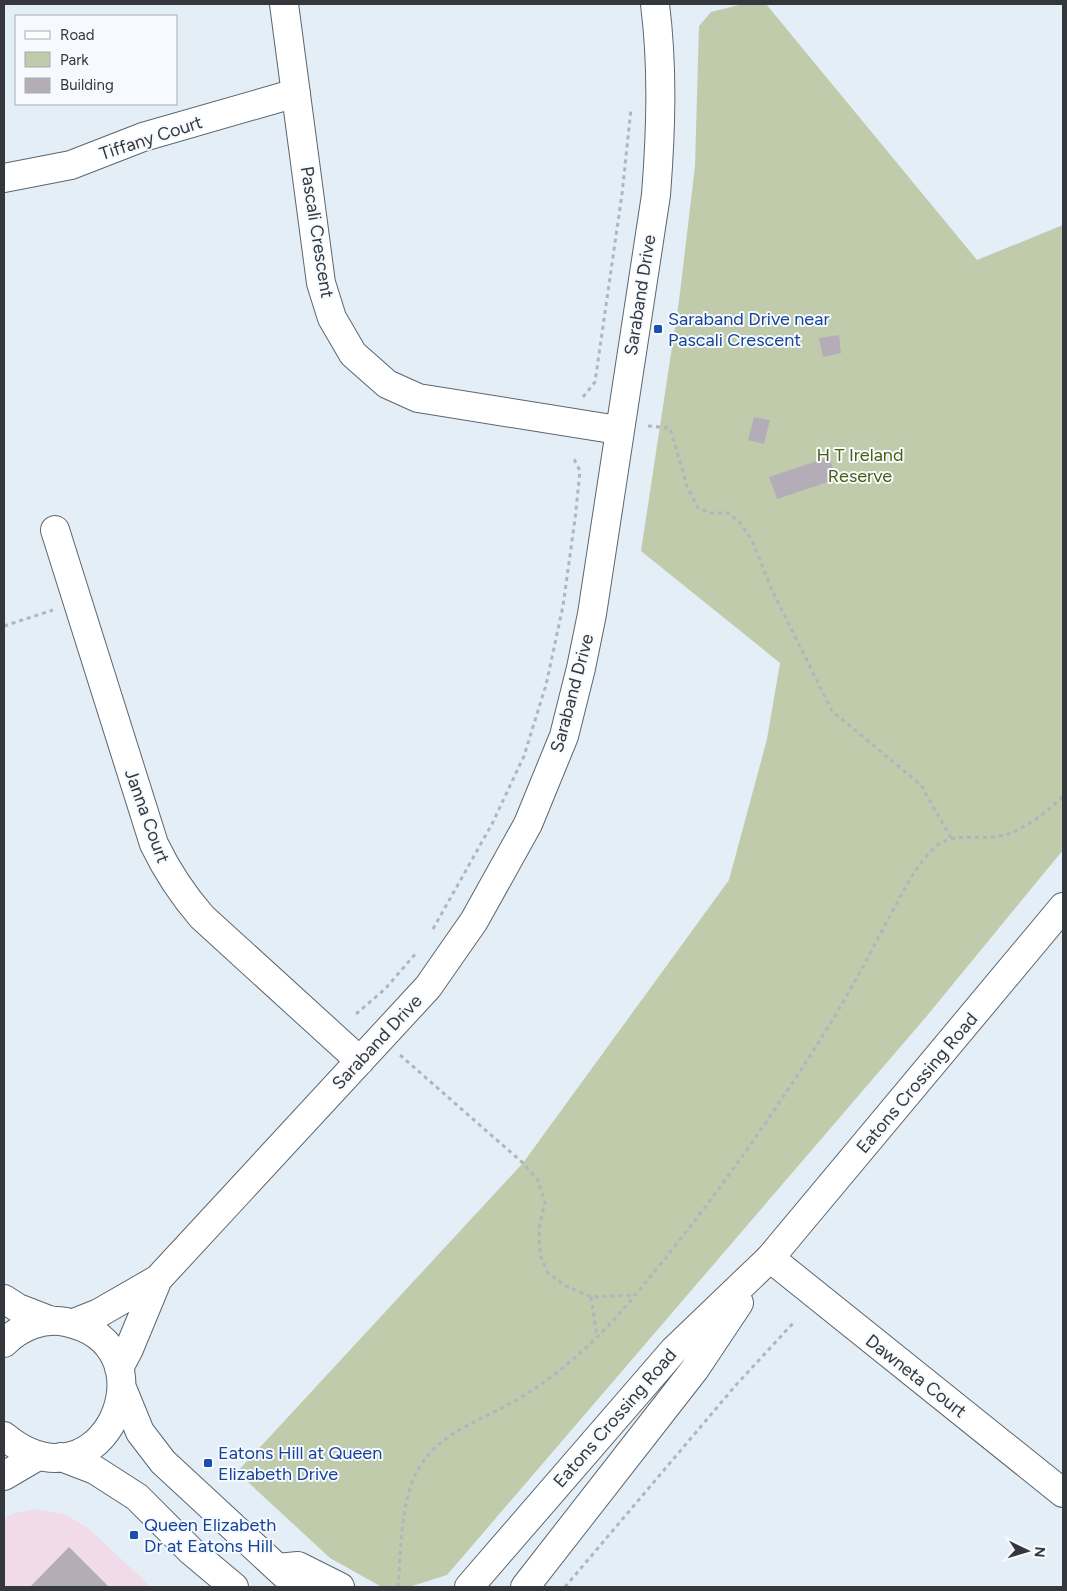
<svg xmlns="http://www.w3.org/2000/svg" width="1067" height="1591" font-family="Figtree,sans-serif">
<style>
.commercial{fill:#f1dbe9}
.green{fill:#c0cbac}
.building{fill:#b4adb8}
.lines{fill:none;stroke-linecap:round;stroke-linejoin:round}
.minor-casing{stroke:#5d656d;stroke-width:30}
.major-casing{stroke:#5d656d;stroke-width:30}
.path{stroke:#aeb6be;stroke-width:3;stroke-dasharray:4 4;stroke-linecap:butt}
.minor{stroke:#fff;stroke-width:28}
.major{stroke:#fff;stroke-width:28}
.transit-dot{fill:#1a4fb4;stroke:#f6fafe;stroke-width:2}
.labels{text-anchor:middle;dominant-baseline:central;stroke-width:4;stroke-linejoin:round;paint-order:stroke}
.street-label{font-size:18px;fill:#34383c;stroke:#f6fafe}
.transit-label{font-size:18px;fill:#164399;stroke:#f6fafe;text-anchor:start}
.park-label{font-size:18px;fill:#4b5e11;stroke:#f6fafe}
</style>
<rect width="100%" height="100%" fill="#e4eef7"/>
<path class="commercial" d="M35,1509L64,1514L88,1528L151,1587H4V1522L11,1514Z"/>
<path class="green" d="M743,4H766L977,260L1063,225V850L926,1017L447,1575L409,1587L380,1586L330,1558L237,1472L523,1163L729,880L767,739L780,663L641,551L679,301L695,166L699,26L711,12Z"/>
<path class="building" d="M839,335L841,353L823,357L819,338Z
M754,417L770,420L764,444L748,440Z
M829,457L837,479L777,499L769,477Z
M69,1547L109,1587H30Z"/>
<g class="lines">
<defs>
<path id="minor" d="M284,4L321,283L332,318L353,354L387,384L418,398L618,430
M4,178L71,165L143,137L296,93
M55,530L154,844C167,871 182,894 202,917L360,1061
M770,1258L1063,1493
M4,1299L18,1308L49,1320
M74,1323L99,1313L158,1279L428,987L474,921L528,824L564,736L581,668L592,614L656,195C661,130 663,68 655,4
M4,1343C20,1327 43,1317 66,1322C177,1345 103,1518 4,1436
M119,1368L129,1349L158,1279
M122,1388L140,1432L163,1462L298,1587
M61,1457L95,1470L137,1497L191,1551L234,1587
M4,1476L38,1456"/>
<path id="major" d="M278,1568L298,1566L340,1587
M469,1587L674,1350L770,1258L1063,907
M525,1587L695,1369L739,1303"/>
</defs>
<use href="#minor" class="minor-casing"/>
<use href="#major" class="major-casing"/>
<path class="path" d="M583,397L595,382L622,194L631,109
M648,426L670,428L687,486L698,508L711,513H729L740,523L752,540L771,588L832,711L921,785L951,838
M4,626L53,610
M433,929L492,824L524,756L546,685L563,606L575,519L580,471L574,459
M356,1014L385,989L417,952
M400,1055L523,1163L538,1180L545,1202L539,1228L540,1255L548,1273L564,1285L591,1297L635,1295
M591,1297L597,1337
M398,1587C401,1552 400,1513 413,1480C434,1430 483,1422 523,1396C567,1369 604,1333 636,1294C708,1208 774,1115 833,1019C854,985 872,949 891,914C903,892 914,868 932,850C952,829 980,842 1005,835C1023,830 1050,810 1063,796
M565,1587L736,1385L795,1321"/>
<use href="#minor" class="minor"/>
<use href="#major" class="major"/>
</g>
<g class="transit-dot">
<rect x="653" y="324" width="10" height="10" rx="2.5"/>
<rect x="203" y="1458" width="10" height="10" rx="2.5"/>
<rect x="129" y="1530" width="10" height="10" rx="2.5"/>
</g>
<g class="labels">
<g class="street-label">
<text transform="translate(151 138) rotate(-18)">Tiffany Court</text>
<text transform="translate(317 232) rotate(81)">Pascali Crescent</text>
<text transform="translate(640 295) rotate(-81)">Saraband Drive</text>
<text transform="translate(572 693) rotate(-75)">Saraband Drive</text>
<text transform="translate(147 816) rotate(70)">Janna Court</text>
<text transform="translate(377 1042) rotate(-47)">Saraband Drive</text>
<text transform="translate(917 1083) rotate(-50)">Eatons Crossing Road</text>
<text transform="translate(916 1376) rotate(38)">Dawneta Court</text>
<text transform="translate(615 1418) rotate(-49)">Eatons Crossing Road</text>
</g>
<g class="transit-label">
<text x="668" y="319">Saraband Drive near<tspan x="668" dy="21">Pascali Crescent</tspan></text>
<text x="218" y="1453">Eatons Hill at Queen<tspan x="218" dy="21">Elizabeth Drive</tspan></text>
<text x="144" y="1525">Queen Elizabeth<tspan x="144" dy="21">Dr at Eatons Hill</tspan></text>
</g>
<g class="park-label">
<text x="860" y="455">H T Ireland<tspan x="860" dy="21">Reserve</tspan></text>
</g>
</g>
<rect width="1067" height="1591" fill="none" stroke="#34383c" stroke-width="10"/>
<rect x="15" y="15" width="162" height="90" fill="#f6fafe" stroke="#a8acb0"/>
<rect x="25" y="31" width="25" height="8" fill="#ffffff" stroke="#a8acb0"/>
<text x="60" y="40" font-size="15" fill="#34383c">Road</text>
<rect x="25" y="52" width="25" height="15" fill="#c0cbac" stroke="#a8acb0"/>
<text x="60" y="65" font-size="15" fill="#34383c">Park</text>
<rect x="25" y="78" width="25" height="15" fill="#b4adb8" stroke="#a8acb0"/>
<text x="60" y="90" font-size="15" fill="#34383c">Building</text>
<g transform="translate(1027 1551) rotate(95)" stroke="#f6fafe" stroke-width="4" paint-order="stroke">
<path d="M0-4L9 19L0 12L-9 19Z" fill="#34383c"/>
<text y="-8" font-size="14" font-weight="bold" text-anchor="middle" fill="#34383c">N</text>
</g>
</svg>
